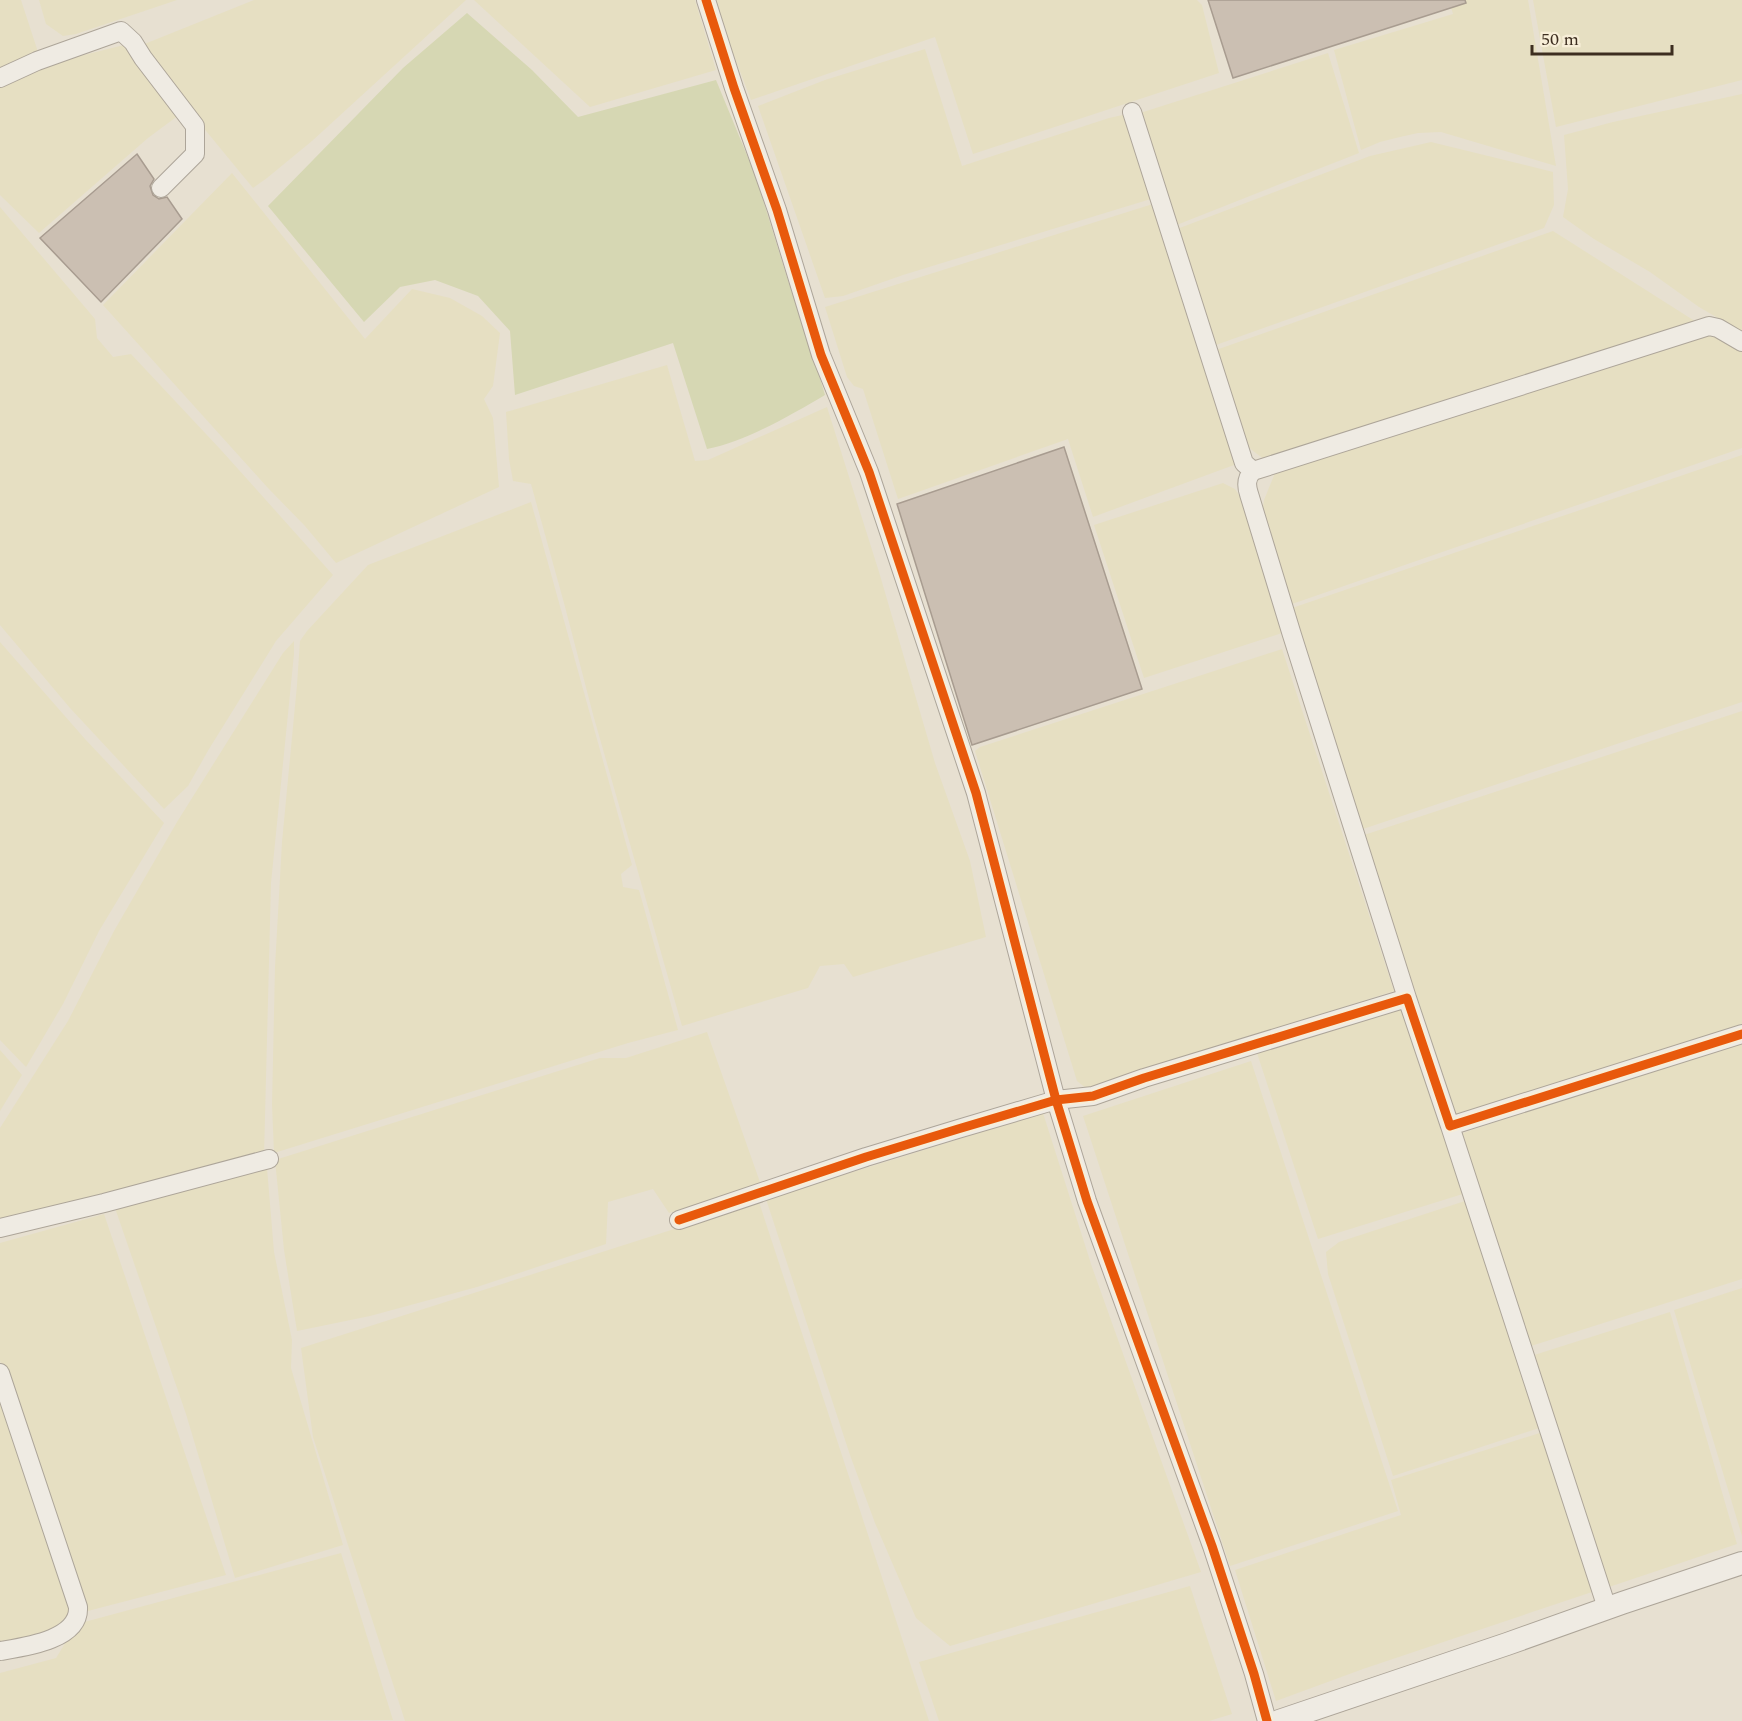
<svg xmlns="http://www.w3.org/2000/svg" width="1742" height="1721" font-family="Spectral,serif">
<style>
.farmland{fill:#e6dfc2}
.green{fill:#d6d7b3}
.building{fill:#cbbfb2;stroke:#a89c90;stroke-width:1.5}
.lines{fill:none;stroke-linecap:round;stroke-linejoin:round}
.minor-casing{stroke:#ada599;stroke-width:20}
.tertiary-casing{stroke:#ada599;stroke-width:24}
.minor{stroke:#efebe3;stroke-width:18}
.tertiary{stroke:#efebe3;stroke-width:22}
.cycleway-casing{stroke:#f7eed8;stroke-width:13}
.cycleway{stroke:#e8590c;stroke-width:9}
</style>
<rect width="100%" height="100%" fill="#e7e0d1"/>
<path class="farmland" d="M0,0H21L38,52L0,74Z
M39,0H177L76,34L63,36L46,24Z
M254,0H466L312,141L267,178L253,188L137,47Z
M474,0H695L716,70L590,107Z
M716,0H1197L1202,5L1219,73L973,154L935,37L751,100L731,48Z
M1449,0H1528L1556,166L1441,132L1418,133L1400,137L1380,142L1361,150L1334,50L1453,14Z
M1533,0H1742V80L1556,127Z
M128,44L183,112L148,138L39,233L0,195V83L36,67Z
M925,49L962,166L1109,118L1127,114L1154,198L903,275L843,296L825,298L758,106L825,80Z
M1328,53L1359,153L1174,226L1137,114Z
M1742,94V332L1699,307L1650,272L1594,239L1563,217L1568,189L1564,135L1613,122Z
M1431,142L1553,172L1554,205L1544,228L1213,346L1177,229L1370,156Z
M232,173L365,339L412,289L450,298L482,316L500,333L493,386L484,399L493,418L499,487L336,563L305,526L268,488L103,305Z
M1156,203L1237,452L1234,465L1093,517L1068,439L898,499L863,389L854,386L847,377L825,307Z
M0,207L95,319L97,338L113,357L131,354L221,450L333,575L276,641L209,749L188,786L164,809L70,708L0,625Z
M1553,231L1701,325L1269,463L1244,444L1216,350Z
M1709,333L1742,352V448L1292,604L1262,514L1264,500L1277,468Z
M667,365L695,461L708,460L827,407L879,572L935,763L970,861L986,937L853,977L844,964L820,966L808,988L682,1026L594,718L564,603L531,484L513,481L509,459L506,412Z
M1742,455V702L1360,830L1292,608Z
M1223,483L1235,489L1242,499L1285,632L1144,678L1094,525Z
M531,502L632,865L621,874L623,887L639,890L678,1030L628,1043L274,1153L272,1105L275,967L282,842L297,685L300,641L307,631L368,565Z
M294,641V654L271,883L264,1156L0,1221V1128L68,1021L114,931L177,822L283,653Z
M0,642L85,739L164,823L99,931L63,1004L26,1067L0,1040Z
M1282,649L1394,991L1087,1089L1077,1081L975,751L980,747Z
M1742,711V1024L1452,1117L1361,836Z
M1406,1003L1466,1193L1318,1239L1256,1050Z
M707,1032L761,1185L669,1213L653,1189L608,1202L606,1244L477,1287L370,1316L297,1331L284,1250L275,1160L600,1058H626Z
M1742,1041V1279L1531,1346L1460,1134L1640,1073Z
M0,1050L22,1075L0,1111Z
M1251,1061L1398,1511L1230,1566L1083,1116Z
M1043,1113L1092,1267L1201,1572L950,1646L916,1618L875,1523L850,1455L766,1199Z
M267,1168L274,1252L292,1340L291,1368L343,1545L235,1578L186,1414L115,1208Z
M1468,1200L1542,1427L1393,1476L1328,1274L1326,1252L1339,1242Z
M759,1202L929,1721H405L313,1437L301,1348Z
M104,1214L226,1575L84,1612L0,1361V1243Z
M1742,1288V1536L1674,1310Z
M1670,1312L1737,1544L1603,1589L1531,1356Z
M0,1389L76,1611L48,1634L0,1643Z
M1546,1431L1595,1591L1363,1669L1276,1701L1235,1570L1401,1515L1391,1480Z
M341,1553L393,1720L0,1721V1673L56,1658L77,1624Z
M1190,1586L1232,1714L1209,1721H939L919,1662Z"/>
<path class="green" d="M467,13L532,70L578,117L716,80L756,177L790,287L811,348L825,395C791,415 745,442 707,449L673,343L515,395L510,331L478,296L435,280L400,287L364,322L268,206L403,68Z"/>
<path class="building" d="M1208,0H1465L1466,3L1233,78Z
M137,154L154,179L150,186L153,195L159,199L167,197L182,219L101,302L40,238Z
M1064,447L1142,689L972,745L897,504Z"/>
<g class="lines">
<defs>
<path id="minor" d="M706,0L734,88L777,210L821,355L869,472L976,793L1056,1100L1087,1201L1212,1546L1254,1674L1267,1721
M0,78L37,61L121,31L133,42L143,58L195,126V154L161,188
M1132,112L1244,463L1253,471
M1407,998L1292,635L1249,494C1246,485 1246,478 1253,471L1709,326L1718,328L1742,342
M1450,1126L1607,1608
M679,1220L866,1157L958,1129L1056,1100L1093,1096L1144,1078L1407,998L1450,1126L1742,1034
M0,1228L104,1203L269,1159
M0,1373L78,1607C80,1640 24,1647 0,1651"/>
<path id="tertiary" d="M1279,1721L1507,1644L1622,1603L1742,1563"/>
</defs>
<use href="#minor" class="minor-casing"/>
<use href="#tertiary" class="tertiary-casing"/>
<use href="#minor" class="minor"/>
<use href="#tertiary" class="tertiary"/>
<defs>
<path id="cycleway" d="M706,0L734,88L777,210L821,355L869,472L976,793L1056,1100L1087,1201L1212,1546L1254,1674L1267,1721
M679,1220L866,1157L958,1129L1056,1100L1093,1096L1144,1078L1407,998L1450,1126L1742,1034"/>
</defs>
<use href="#cycleway" class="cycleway-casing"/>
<use href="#cycleway" class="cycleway"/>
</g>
<path d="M1532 45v9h140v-9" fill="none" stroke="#3d2e20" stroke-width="3"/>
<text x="1541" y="45" font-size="18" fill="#3d2e20" stroke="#f7eed8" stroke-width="4.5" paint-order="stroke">50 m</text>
</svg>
